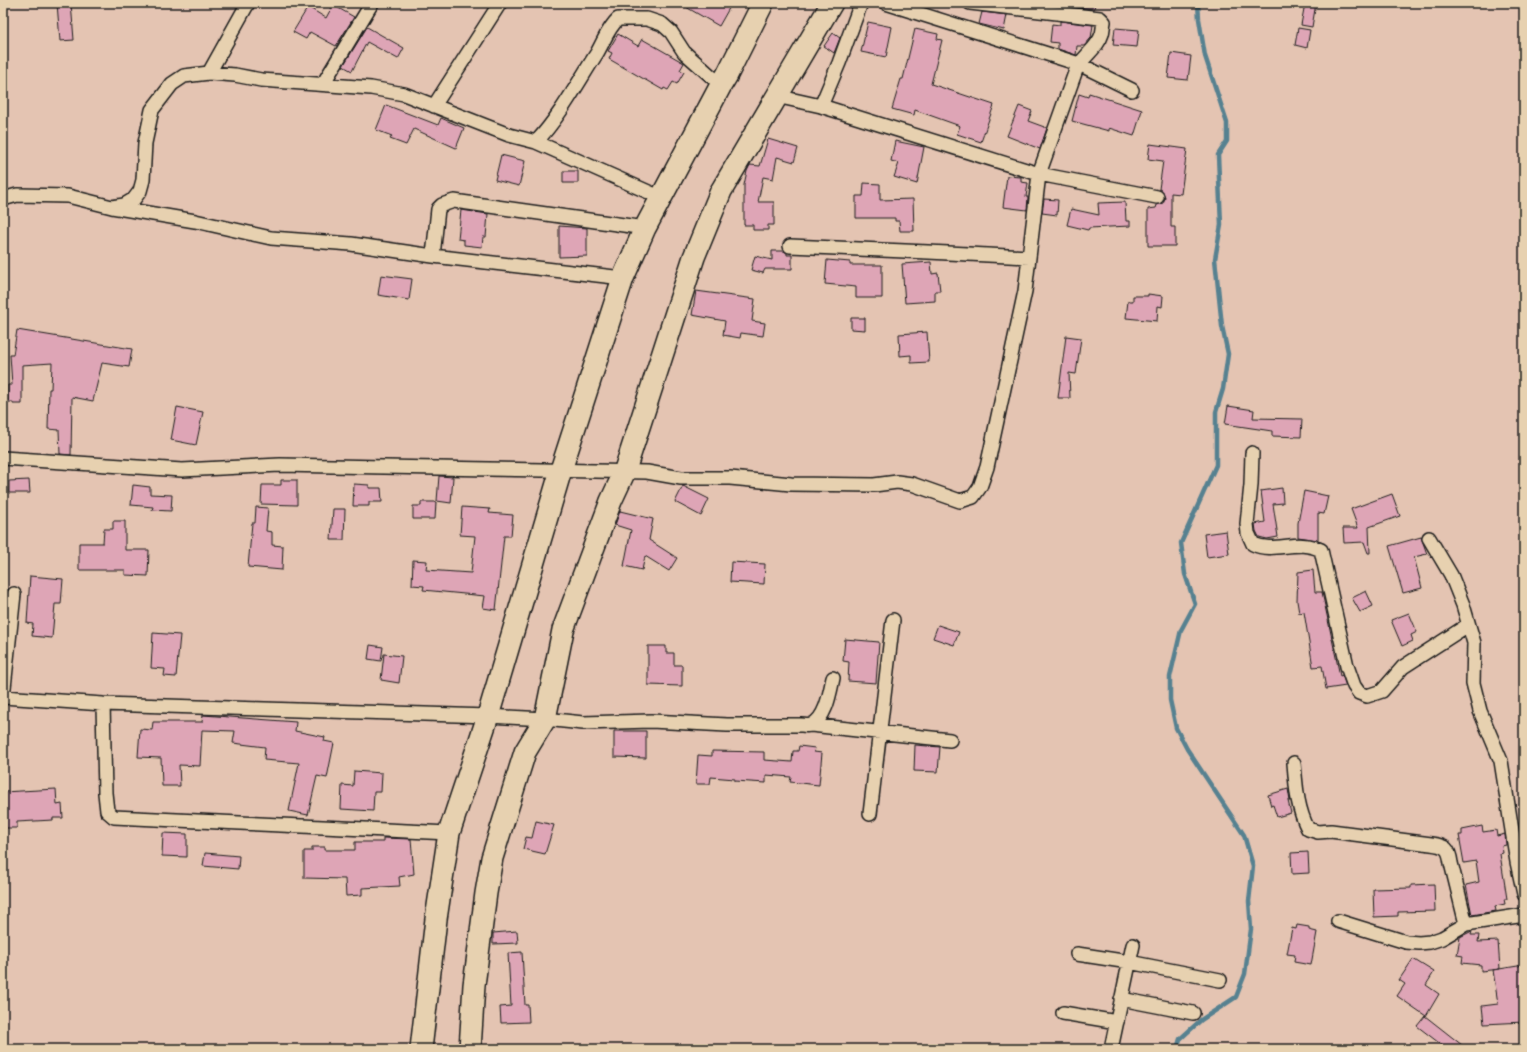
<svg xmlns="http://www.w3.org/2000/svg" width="1527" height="1052" font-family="'Playpen Sans',sans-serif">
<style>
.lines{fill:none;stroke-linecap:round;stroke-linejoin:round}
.stream{stroke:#568190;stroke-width:4.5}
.building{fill:#dea5b6;stroke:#1c1c1c}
.minor-casing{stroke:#1c1c1c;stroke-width:16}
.trunk-casing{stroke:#1c1c1c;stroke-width:24}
.minor{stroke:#e7d1b0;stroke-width:13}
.trunk{stroke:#e7d1b0;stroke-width:21}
</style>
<rect width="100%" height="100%" fill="#e4c4b2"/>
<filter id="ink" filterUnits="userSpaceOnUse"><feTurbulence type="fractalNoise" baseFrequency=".025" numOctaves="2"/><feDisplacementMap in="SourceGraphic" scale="8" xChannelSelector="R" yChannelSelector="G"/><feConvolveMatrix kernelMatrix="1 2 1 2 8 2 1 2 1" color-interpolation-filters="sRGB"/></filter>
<g filter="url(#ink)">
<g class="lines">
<path class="stream" d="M1177,1049L1180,1039L1201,1020L1236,997L1245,974L1251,929L1249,901L1253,866L1244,835L1187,749L1176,728L1170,700V677L1181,630L1195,604L1185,574L1181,543L1216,465V412L1223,389L1228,354L1222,326L1215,259L1221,225L1218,155L1227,141V123L1205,56L1199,19L1198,3"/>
</g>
<path class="building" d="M57,3H71L74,40L60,41Z
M679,3H732L719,26Z
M1076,3H1095L1094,9L1075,7Z
M1305,3H1316L1312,27L1301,25Z
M333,5L354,17L336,46L310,32L306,39L293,32L308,7L326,18Z
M982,12L1007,15L1004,30L979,24Z
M1060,21L1093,25L1091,38L1084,46H1077L1076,55L1058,49V43L1050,42L1052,24L1060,25Z
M868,22L892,27L886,57L861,52Z
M367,27L404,48L398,59L367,42L352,71L343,66Z
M1115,28L1139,30L1137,47L1113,45Z
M1298,28L1310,30L1307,48L1295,45Z
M915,29L938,34L937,39L942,40L931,84L994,105L981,142L957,134L960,126L915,110L914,115L892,109L901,79H903Z
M833,33L840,38L834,53L824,46Z
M618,34L638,46L642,39L684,63L680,70L684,72L677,84L673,82L668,90L664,88L663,90L609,59L612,53L608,51Z
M1171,53L1191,56L1188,80L1168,78Z
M1089,93L1142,110L1134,136L1109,128V131L1072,121L1079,94L1088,97Z
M386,105L438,125L441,118L464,128L456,148L414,129L406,145L390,139L392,136L376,130Z
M1019,106L1032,111L1028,121L1047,128L1040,149L1007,136Z
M768,139L798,148L794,162L777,157L773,179L763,177L758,202H774V225H768V230H753V225H744V185L747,171L750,165L760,166Z
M895,141L924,147L917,184L894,177L899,163L891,161Z
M1150,144L1187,149L1181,194L1171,193V227H1175V246H1148V209L1156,208L1157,205L1163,203L1165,198L1163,191L1159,189L1163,161L1148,159Z
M501,155L525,161L519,186L495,180Z
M563,171H578V183H563Z
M1007,176L1021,177V182L1028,183L1026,197H1028L1027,210L1003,207Z
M864,183L880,184V200L913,199L914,231H900L899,221H895V218H856V196H863Z
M1044,199L1058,200L1057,215L1042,213Z
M1125,202L1126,221H1130V226L1089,228L1088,230L1067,225L1071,209L1099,215L1098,203Z
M461,210L488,214L486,237H483L482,247L464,245V240L458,239Z
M559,226L587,228V256L559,257Z
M772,251H784L787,253V255H792V269H765L763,273L751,270L755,256L772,260Z
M827,260L850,262V265H882V298H856V287L825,284Z
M931,262L932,274L938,273L940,291H935V301L905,303L902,264Z
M381,275L412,279L409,300L378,295Z
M696,291L755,299L752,321L765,323L763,336L741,333L740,338L723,335L725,321L692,315Z
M1148,294L1163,296L1162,307L1158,306L1157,321L1126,318L1128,301H1133V296H1148Z
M851,318H865V330L851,329Z
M17,330L132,349L129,367L102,363L93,401L72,397L71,455L60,454L59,430L48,429L49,389H51L52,363L22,365V404H13V402H8V385H12L10,355H13Z
M927,332L929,362L911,363V355L900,356L899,334Z
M1066,336L1081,338L1076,374L1069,373L1070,398H1058Z
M1228,406L1254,410L1253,418L1302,419L1301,437L1272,436V431L1225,424Z
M177,407L203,412L196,445L171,440Z
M439,476L453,477L451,503L437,501Z
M29,480L30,493H9V481Z
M281,480H297V505L261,504L262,485H281Z
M354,484L369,485V488H381L382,502H369V506H353Z
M133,485L150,487V494L172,495L171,511L152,510L153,507L131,505Z
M683,486L709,499L701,516L675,502Z
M1282,488L1283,503L1273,504L1278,537L1267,539L1259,537L1256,531L1255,524L1265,522L1261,491Z
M1304,491L1328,496L1324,514L1318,513V540L1298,537V523Z
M1392,494L1400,516L1369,527L1370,553H1368L1364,542L1344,543L1343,528H1358L1351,509Z
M421,502H436L435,519H413V506H421Z
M256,507L268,508L266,531L272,532V545L283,546L282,570L248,567L252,523H255Z
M462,507L490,509L489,513L513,515L511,536H504L496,610L483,608L485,596L423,590L424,586L412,585L413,560L427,561L426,570L471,573L475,536L460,535Z
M333,509H345L344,540H331Z
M620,511L653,519L649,540L677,558L669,571L645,556L642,570L624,566L631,530L615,525Z
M113,521H125V550H149L148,576L125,575V570H79V543H103L104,529H113Z
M1226,531L1229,554L1207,557L1204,534Z
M1421,537L1427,554L1414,557L1422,588L1403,593L1389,546Z
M731,562L765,564L764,584L730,582Z
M1313,570L1315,592H1322L1340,676L1342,675L1346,686L1326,689L1322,666L1313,667L1304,612L1299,613L1297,601L1298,572Z
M30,576L63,579L61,604H55L52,638L32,636L33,624L27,623Z
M1366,591L1373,606L1360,612L1352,598Z
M1409,613L1417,632L1411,635L1413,641L1402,646L1391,620Z
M938,625L959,632L954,645L933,638Z
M153,633L180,635L176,677L164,676L165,669L151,668Z
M845,639L879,642L876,683L848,681L849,662L843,661Z
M370,645L383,647L381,661L368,659Z
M648,646H666V653H674V665H682V686L648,685Z
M384,654L402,656L399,683L381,680Z
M203,715L296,722L295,731L325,737L324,741L334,743L327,778L317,776L308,815L289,811L299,763L264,760L265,747L233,743L235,731L202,730L200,766L179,765L180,786H162L161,758L138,757L140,729L152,730L153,722H202Z
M614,731H646V758L614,757Z
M915,745L940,747L938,772L914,771Z
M799,746L815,748L814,752L822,753L819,785L790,782L791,777L766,775V783L735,781V779L711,777L710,784H696L698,755L712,756V751L764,752V760L792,762L793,751H798Z
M354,771L382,773L381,792H374L373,811L341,809L342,785L353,786Z
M56,789L57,805L62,804L63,818H53V820L17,822V828H3V792Z
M1288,789L1290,801H1288L1291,813L1277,817L1273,805L1271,806L1268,795Z
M536,821L554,825L545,854L523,849L526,837L532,838Z
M1482,826L1483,832L1496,830L1497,836L1505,834L1506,845L1502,846L1503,853L1500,854L1507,899H1504L1505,904L1495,906L1496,911L1472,915L1466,885L1479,882L1476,861L1464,863L1459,835H1462V830Z
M163,833L187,834V857L162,856Z
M383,838L411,839L414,874L399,877L400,886L362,888V895L346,896L345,879L304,878V851H312V847H325V850H355V842H383Z
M1308,852L1309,873L1292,874L1291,853Z
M205,853L239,856L238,869L203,866Z
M1434,884L1435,911L1398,912V916L1374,917L1373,889L1411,888V885Z
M1297,925L1309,927V930L1317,932L1311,965L1294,962L1295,955L1287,954L1292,928L1296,929Z
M517,931L518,943L493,944V933Z
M1472,931L1471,935H1479L1478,942L1498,941L1500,969L1481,971V965L1462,963L1463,956L1457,955L1460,937Z
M522,952L525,1005H528L529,1022L501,1023L500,1007L511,1006L508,953Z
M1413,959L1434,972L1426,985L1439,994L1426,1016L1397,996L1405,984L1399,980Z
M1524,965V1022L1484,1024L1482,1006L1498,1004L1493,970Z
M1425,1016L1467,1049H1447L1417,1026Z"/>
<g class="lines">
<defs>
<path id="minor" d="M886,3L1079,64L1132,90
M209,73L235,75L261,80L371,88L404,94L509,135L536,142L662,198
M323,84L372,3
M776,96L821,106L1039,174L1157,197
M434,106L500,3
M821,106L839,63L861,3
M536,142C559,118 579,81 597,53C604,41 608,28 618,19H647L662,24L671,32L684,52L721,85
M3,199L17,195L68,196L112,207L124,205L134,199L140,191L143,180L145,143L152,110L172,84L184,76L209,73L248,3
M112,207L195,221L271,238L351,244L433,256L623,278
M790,246L928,252L1029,257
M433,256L438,209L442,205L454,201L645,228
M1252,453L1251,485L1247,524L1248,533L1253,544C1275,554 1297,538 1321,550L1347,666L1354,686L1359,693L1367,696L1382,691L1403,667L1468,625
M3,458L182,470L280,465L647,472L681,478H730L791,484L874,485L897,482L912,484L960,501L973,497L980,487L987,467L1025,291L1039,174L1076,70C1082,57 1098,48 1102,34C1103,31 1103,26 1104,22L1100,18L970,3
M1429,538L1451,575L1463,605L1474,643L1473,683L1480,711L1501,761L1517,862L1524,894
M3,697L103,704L488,716L545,719L583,723L651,721L727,725H801C804,725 808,726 811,725C826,719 830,692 833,678
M3,697L14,594
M103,704L105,793L107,811L114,817L449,833
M811,725L950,740
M1294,763C1296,787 1297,808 1308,829L1318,832L1331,831L1431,844C1446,846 1449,848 1451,863L1466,924
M870,814L893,620
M1338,921L1406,942L1419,943L1430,942L1442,938L1466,924L1524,915
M1077,954L1129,962L1220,980
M1121,999L1193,1013
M1063,1013L1117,1022
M1111,1049L1133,945"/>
<path id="trunk" d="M421,1049L436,919L449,833L488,716L561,470L623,278L645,228L721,85L727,75L763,3
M470,1049L474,985L486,893L492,858L525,752L545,719L563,630L611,501L624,473L694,257L721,191L832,3"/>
</defs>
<use href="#minor" class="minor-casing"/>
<use href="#trunk" class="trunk-casing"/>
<use href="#minor" class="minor"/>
<use href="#trunk" class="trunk"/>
</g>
</g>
<rect width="1527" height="1052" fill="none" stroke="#e7d1b0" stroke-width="16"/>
<rect x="8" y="8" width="1511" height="1036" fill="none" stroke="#1c1c1c" stroke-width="1.5" filter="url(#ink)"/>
</svg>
